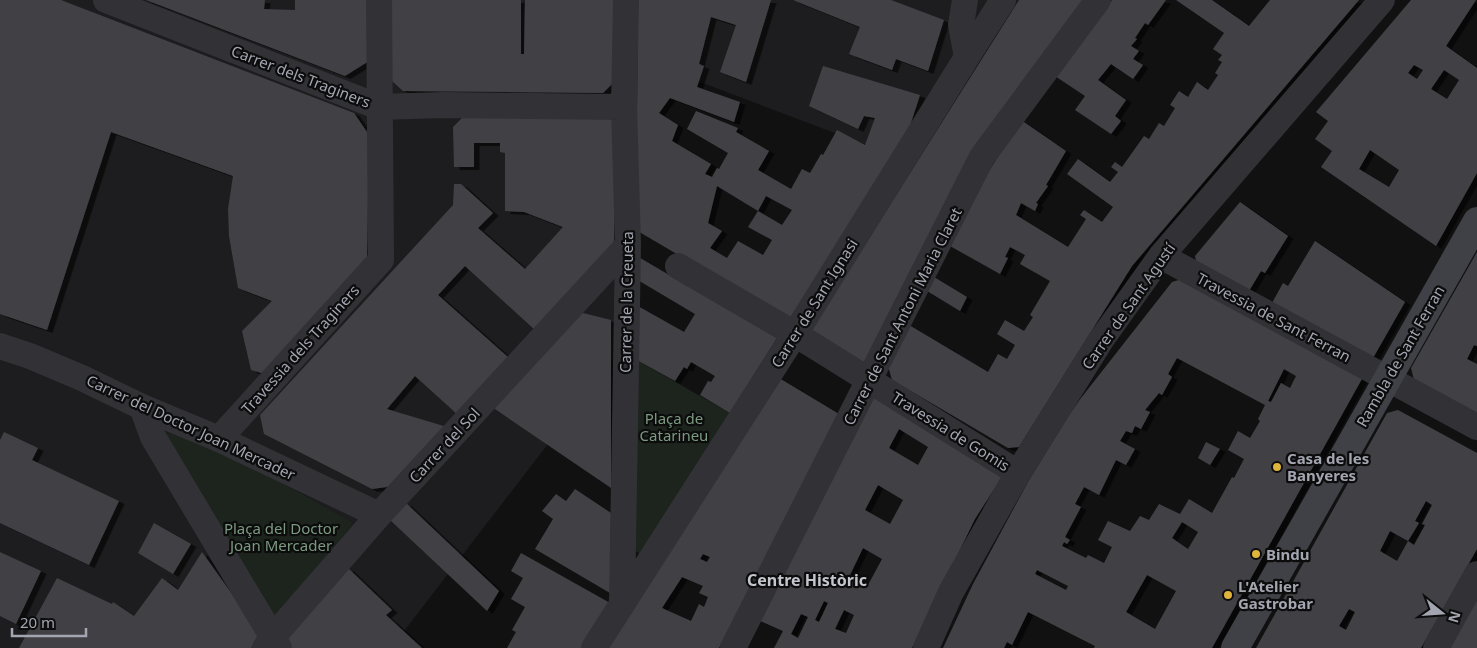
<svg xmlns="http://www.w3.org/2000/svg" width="1477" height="648" font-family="'Noto Sans',sans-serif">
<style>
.built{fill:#1d1d1f}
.green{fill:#1d241e}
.building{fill:#404145;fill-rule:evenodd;filter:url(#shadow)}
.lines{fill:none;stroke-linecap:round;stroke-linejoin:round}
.street{stroke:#323236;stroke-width:26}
.secondary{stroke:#404146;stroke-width:28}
.poi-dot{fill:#deb43d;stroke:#0c0c0d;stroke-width:2}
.labels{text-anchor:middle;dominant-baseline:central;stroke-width:4.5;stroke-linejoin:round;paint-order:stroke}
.street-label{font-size:15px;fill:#a3a6b1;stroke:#0c0c0d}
.park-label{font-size:15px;fill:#7c9a80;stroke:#0c0c0d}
.poi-label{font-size:15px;font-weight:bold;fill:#a3a6b1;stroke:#0c0c0d;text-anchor:start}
.neighbourhood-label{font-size:16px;font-weight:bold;fill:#c4c6ce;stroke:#0c0c0d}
</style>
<defs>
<filter id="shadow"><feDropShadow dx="5.5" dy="3" stdDeviation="0" flood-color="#0009"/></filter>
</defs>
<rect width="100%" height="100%" fill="#111112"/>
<path class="built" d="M0,0H1019L911,162L632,56L631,336L391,648H0Z"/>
<path class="green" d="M635,359L730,413L644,556L630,548Z
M164,432L220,448L353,523L277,621Z"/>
<path class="building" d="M0,0H61L354,113L369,135L367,263L265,374L251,370L242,331L272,301L238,288L229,236L228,209L233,176L111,132L47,330L0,314Z
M146,0H265L264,9L295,10V0H370L369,61L345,76Z
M392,0H521V54H524L525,0H615V81L603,93L403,91L392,81Z
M638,0H771L746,82L720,72L736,25L711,17L699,64L704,66L697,87L740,102L734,122L670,98L659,113L678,125L672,141L711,164L705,174L712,177L717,168L719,169L728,153L687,129L696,111L738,128L736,132L769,151L758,170L791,189L802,169L810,173L821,154L823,155L837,130L865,145L875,118L864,116L858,129L809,106L823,66L920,95L907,135L789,320L636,230ZM717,186L758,211L766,196L792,210L782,225L758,211L748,227L772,240L763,255L738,241L727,258L710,248L722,231L708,223Z
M793,0H891L944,20L928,71L896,59L892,70L849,54L860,27Z
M1019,0H1086L865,364L810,332Z
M1112,0H1166L1148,25L1145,23L1135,38L1137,39L1131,46L1139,51L1133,59L1143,65L1133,79L1111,64L1098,80L1126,100L1115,116L1121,121L1111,134L1075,110L1085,96L1055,76Z
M1176,0H1212L1249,26L1270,0H1359L1132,266L1019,447L1008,448L892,380L888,366L909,325L988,372L998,354L1007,359L1015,345L997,334L1005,320L1024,331L1033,317L1030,315L1050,281L1020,264L1025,255L1010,247L1005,257L1008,258L1000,274L950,246L989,171L1021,120L1066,151L1046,185L1048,186L1036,203L1038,204L1035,211L1021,203L1016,215L1068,247L1086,219L1080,215L1084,210L1102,222L1113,207L1067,174L1078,159L1110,182L1118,172L1111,167L1115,162L1122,167L1144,136L1149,139L1159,123L1164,126L1175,108L1170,105L1179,91L1188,97L1197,82L1208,90L1218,75L1215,73L1222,62L1218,60L1222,55L1213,49L1224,33Z
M1411,0H1476L1446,46L1477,68V173L1436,246L1321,167L1332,151L1315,139L1328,121L1316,112ZM1414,65L1423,70L1417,79L1408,73ZM1444,70L1459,80L1447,99L1431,89ZM1370,150L1399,170L1389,187L1359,169Z
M465,115H604L616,123L614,244L535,330L465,266L438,295L509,358L458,415L415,376L387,409L447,427L394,486L372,489L264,434L260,415L453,205L454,184H461L493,213L478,228L525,269L563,227L524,212L505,211V153L500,152V143H474V167H454L453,127Z
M1240,202L1288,236L1265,273L1261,271L1249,291L1196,261L1195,256Z
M1315,241L1405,302L1373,358L1272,303L1283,283L1288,286Z
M1477,252V346L1474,345L1467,359L1477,364V415L1414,380L1411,368Z
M635,255L777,338L730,413L700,395L708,381L711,382L715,376L691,362L687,369L684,367L675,381L635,359L636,305L684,332L695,314L636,279Z
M934,277L967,297L960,311L927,291Z
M1182,279L1363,377L1212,648H1094L1095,646L1028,612L1012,645L1007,642L1004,648H943L973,584L1029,480L1069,415L1081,398L1172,282ZM1177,358L1265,405L1258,419L1260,421L1250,438L1238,431L1228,450L1244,459L1234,478L1232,477L1212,513L1189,499L1180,514L1159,504L1149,520L1140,516L1130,531L1108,521L1098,540L1112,547L1104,563L1088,555L1086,558L1062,546L1064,542L1067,544L1070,540L1065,537L1081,507L1075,504L1084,487L1099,495L1116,460L1126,465L1135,449L1120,441L1126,431L1132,433L1135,426L1141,429L1150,412L1145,410L1159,393L1162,395L1172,377L1168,374ZM1284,369L1296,376L1290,388L1281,383L1271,402L1268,401ZM1182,522L1198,532L1188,549L1172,538ZM1037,570L1068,586L1066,590L1035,574ZM1147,575L1176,591L1155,629L1126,612Z
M579,312L611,320V488L492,407Z
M779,378L839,414L719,648H609ZM703,554L710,557L707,562L700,559ZM682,577L703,586L699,593L708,597L704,607L699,604L691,621L662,608Z
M875,393L1007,469L975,519L912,648H774L783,631L758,620ZM899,429L928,447L918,465L889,448ZM878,485L903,500L890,524L865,510ZM863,548L882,559L868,585L850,575ZM824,601L828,603L819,622L815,620ZM844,610L854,615L846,633L835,629ZM801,614L808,617L798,638L791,634Z
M1398,410L1477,453V549L1421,648H1256L1387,413ZM1426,501L1432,505L1422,524L1425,525L1414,545L1408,541L1397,561L1380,551L1390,531L1408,541L1419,523L1415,521ZM1349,609L1355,612L1346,630L1339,626Z
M4,432L38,448L32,460L119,501L89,565L0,523V440Z
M1206,442L1220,449L1210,465L1198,458Z
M575,489L611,513L610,593L535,549L553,519L542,511L556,494L566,501Z
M406,503L499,591L487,611L390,520Z
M154,523L191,544L173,574L138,553Z
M0,552L41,571L16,624L0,616Z
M202,552L259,632V637L251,648H19L57,578L112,604L113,602L134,616L162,578L178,590Z
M521,553L610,603L581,648H507L516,632L512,630L525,607L511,599L523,578L511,571Z
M348,568L392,610L386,615L422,648H287L288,632Z
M1477,593V648H1446Z"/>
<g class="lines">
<path class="street" d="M106,0L379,107L443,105L624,107
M965,0L961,25L967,57
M1161,256L1477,427
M678,266L795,334L1018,473
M0,346L30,356L82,378L142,407L219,439L379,515
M142,407L153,437L279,648
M219,439L381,260L379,0
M622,604L628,245L624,107L626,0
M265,648L272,638L379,515L628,245
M594,648L795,334L967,57L1003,0
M733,648L982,157L1098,0
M926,648L951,592L1018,473L1101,340L1161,256L1382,0
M1436,648L1477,574"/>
<path class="secondary" d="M1235,648L1477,221"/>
</g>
<g class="poi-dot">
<circle cx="1277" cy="467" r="5"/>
<circle cx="1256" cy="554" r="5"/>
<circle cx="1228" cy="595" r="5"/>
</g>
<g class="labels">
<g class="street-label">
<text transform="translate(301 76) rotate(21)">Carrer dels Traginers</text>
<text transform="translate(626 302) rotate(-89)">Carrer de la Creueta</text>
<text transform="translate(814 303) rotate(-58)">Carrer de Sant Ignasi</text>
<text transform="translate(1128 306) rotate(-55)">Carrer de Sant Agustí</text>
<text transform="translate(902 316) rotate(-63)">Carrer de Sant Antoni Maria Claret</text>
<text transform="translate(1274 317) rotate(28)">Travessia de Sant Ferran</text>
<text transform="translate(300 349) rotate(-48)">Travessia dels Traginers</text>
<text transform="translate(1400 356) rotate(-60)">Rambla de Sant Ferran</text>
<text transform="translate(191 427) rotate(25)">Carrer del Doctor Joan Mercader</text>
<text transform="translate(951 431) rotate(32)">Travessia de Gomis</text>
<text transform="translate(444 445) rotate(-47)">Carrer del Sol</text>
</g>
<g class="park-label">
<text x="674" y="418">Plaça de<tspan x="674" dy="17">Catarineu</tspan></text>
<text x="281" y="528">Plaça del Doctor<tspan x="281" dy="17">Joan Mercader</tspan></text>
</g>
<g class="poi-label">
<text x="1287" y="458">Casa de les<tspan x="1287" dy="17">Banyeres</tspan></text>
<text x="1266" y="554">Bindu</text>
<text x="1238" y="586">L'Atelier<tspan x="1238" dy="17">Gastrobar</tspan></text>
</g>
<g class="neighbourhood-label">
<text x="807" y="580">Centre Històric</text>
</g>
</g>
<g transform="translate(1442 613) rotate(107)" stroke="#0c0c0d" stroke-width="4" paint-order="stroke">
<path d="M0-4L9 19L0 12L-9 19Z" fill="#a3a6b1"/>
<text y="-8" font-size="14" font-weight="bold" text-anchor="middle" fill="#a3a6b1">N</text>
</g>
<path d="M12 628v8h74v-8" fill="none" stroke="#a3a6b1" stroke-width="2.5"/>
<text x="20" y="628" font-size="15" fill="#a3a6b1" stroke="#0c0c0d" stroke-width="4" paint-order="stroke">20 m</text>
</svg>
